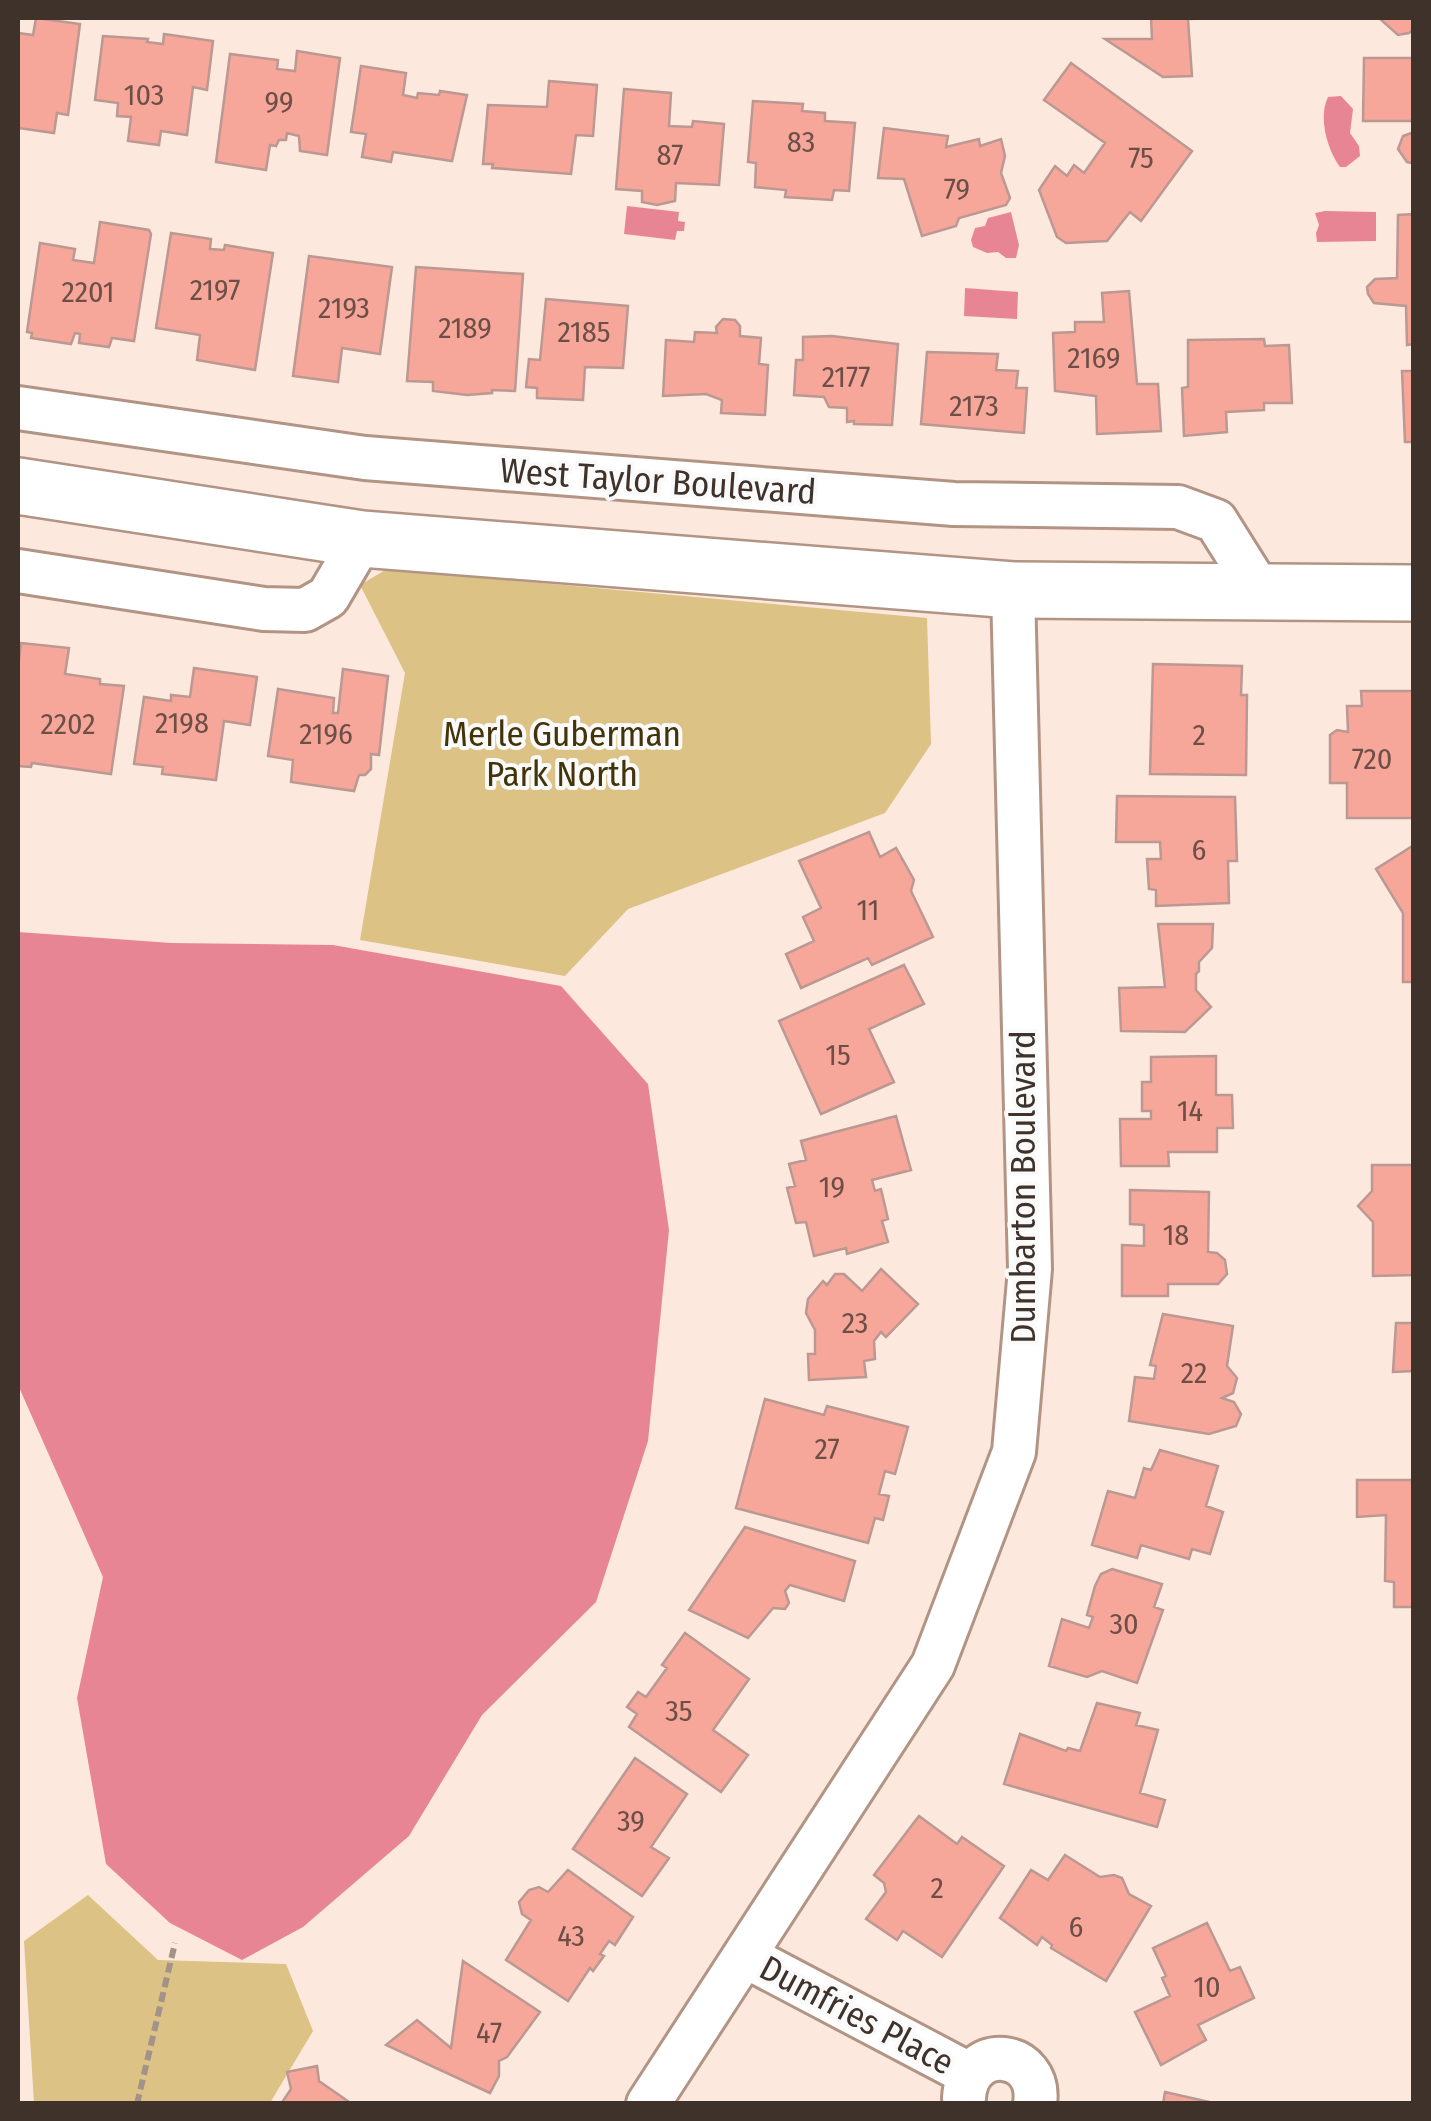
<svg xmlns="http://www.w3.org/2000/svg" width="1431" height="2121" font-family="'Fira Sans Condensed',sans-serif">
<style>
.green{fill:#dcc284}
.water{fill:#e88594}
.building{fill:#f7a79a;stroke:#bb9892;stroke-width:2.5}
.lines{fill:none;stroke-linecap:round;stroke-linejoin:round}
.minor-casing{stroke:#b29484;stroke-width:48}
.tertiary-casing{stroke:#b29484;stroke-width:60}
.path{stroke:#a39289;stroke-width:6;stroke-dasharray:10 5;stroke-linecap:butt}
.minor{stroke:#fff;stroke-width:42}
.tertiary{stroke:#fff;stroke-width:55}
.labels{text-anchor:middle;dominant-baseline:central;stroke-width:8;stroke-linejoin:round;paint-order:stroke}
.number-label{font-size:30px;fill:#6d4f47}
.street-label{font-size:35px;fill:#3f322b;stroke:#fafafa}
.park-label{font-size:35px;fill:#423308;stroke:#fafafa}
</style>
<rect width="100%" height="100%" fill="#fde8de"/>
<path class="green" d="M387,569L927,618L931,744L885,813L628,909L565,976L360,940L405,673L360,585Z
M88,1895L158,1960L286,1964L313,2031L270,2103H34L24,1941Z"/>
<path class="water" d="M1341,96L1353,109L1350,133L1359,146L1360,156L1346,167H1340C1327,149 1318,117 1328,97Z
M627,206L679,212L678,221L685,222L684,231H677L675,240L624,234Z
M1325,211L1376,212V241L1317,242L1316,233L1319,225L1315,213Z
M1011,212L1019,245L1016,258H1006L998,252L987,253L973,247L971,240L975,228L985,226L988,218Z
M965,288L1018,292L1017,319L964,316Z
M18,932L171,943L333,945L561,986L648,1084L669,1230L648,1441L596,1602L482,1715L409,1836L303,1927L242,1960L170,1923L106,1864L77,1698L103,1577L18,1385Z"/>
<path class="building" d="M36,18L80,24L68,115L57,113L54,133L18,128V33L33,35Z
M1151,18H1221L1188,19L1192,76L1163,77L1105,39H1152Z
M1379,18H1414V29L1409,33L1398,35Z
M164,34L213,41L207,90L193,87L187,135L161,131L159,145L128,141L131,117L117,116L118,103L95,100L103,36L148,39L147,42L163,44Z
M297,51L340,58L327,155L300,151L299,136L287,133L286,140H279L276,146L270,145L266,170L216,162L230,54L278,60L277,69L295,71Z
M1364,58H1414V121H1363Z
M1071,63L1192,151L1141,221L1130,212L1107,241L1066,243L1057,237L1039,190L1055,166L1067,176L1074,165L1084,173L1105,143L1044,100Z
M361,66L406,73L403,95L417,98L418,93L439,95L440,91L467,95L452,161L393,152L391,162L362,157L366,134L351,132Z
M549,81L597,85L593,136L576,135L571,174L492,168L493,164H483L488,105L547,107Z
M624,89L671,93L669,126L692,127L693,121L724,124L719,185L676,183L675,201L657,205L642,202V191L616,189Z
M753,101L803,104L802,111L825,113V121L855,123L849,191L834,190L832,200L785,197L786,190L755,187L756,163L748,162Z
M884,128L948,136L946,147L979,139L980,146L1001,139L1005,156L1001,173L1010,198L1006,205L959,218L956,226L922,236L904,179L878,178Z
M1414,132V163H1412L1407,162L1398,149L1403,136Z
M1414,214V344L1407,345L1406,306L1374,303L1368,294L1367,287L1375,279L1397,278L1398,215Z
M100,222L149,230L151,234L134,341L112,338L109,347L79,343L80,334L75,333L71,344L31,338L32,333L27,332L40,243L75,249L73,260L94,263Z
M171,233L211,239L210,249L224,250L225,245L273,253L255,370L197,360L200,335L156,328Z
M309,256L392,267L380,354L342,348L338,382L293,376Z
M416,267L523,274L515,391L492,390V393L467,395L433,391V382L407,381Z
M1129,291L1137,384H1158L1161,431L1097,434L1096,396L1055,391L1053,333L1075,332V322H1104L1102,293Z
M546,299L628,306L623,368L585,367L583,400L537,398V388L526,387L529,359L540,360Z
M723,319L735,320L740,326V336L761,338L759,364L768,365L765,415L721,413L722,400L706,394L663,396L666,340L694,342L695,332L717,333L716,327Z
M832,336L898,344L892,425L854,424V421L847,422V408L829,407L824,397L794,395L796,360H803V337Z
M1264,339L1265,346L1289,345L1292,403H1264V410L1226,412L1227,432L1184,436L1182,388L1188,387V340Z
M927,352L998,354L996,370L1018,371L1016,388H1027L1024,433L921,424Z
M1402,371H1414V442H1405Z
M21,643L69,648L65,674L100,679V684L124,686L111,774L32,763L31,767L18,766V669Z
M1153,664L1242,666L1241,695H1247L1246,775L1150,774Z
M194,668L257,677L250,725L224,721L216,780L162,774L163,767L134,764L144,697L171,701V695L190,697Z
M343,669L388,676L379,755L371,754V769L365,775H359L354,791L291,782L293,760L268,756L278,689L334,698L333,713H338Z
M1361,691H1414V818H1347V783H1330V735L1337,730L1348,732L1347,706H1362Z
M1117,796L1235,797L1237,861H1228L1229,903L1156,906V890L1149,889L1147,859H1161L1160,842H1116Z
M869,832L880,857L896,848L914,880L911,891L933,937L872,965L868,958L801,988L786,954L814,941L803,917L821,908L799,861Z
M1414,845V982H1403V913L1376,869Z
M1158,924H1213L1212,948L1199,962V971L1196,974V990L1211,1007L1185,1032L1121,1031L1119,988L1165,987Z
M904,965L924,1004L869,1029L894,1082L821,1114L779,1021Z
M1216,1056V1095H1232L1233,1128H1217V1152H1168L1169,1166H1121L1120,1119H1151V1111H1142V1082H1151V1057Z
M896,1116L911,1170L872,1180L875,1191L881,1189L888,1219L882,1221L888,1242L847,1254L846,1248L814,1256L806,1222L796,1223L787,1188L795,1186L789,1164L806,1160L801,1141Z
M1372,1165H1414V1275L1373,1276V1222L1358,1206L1372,1191Z
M1130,1190L1209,1192L1208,1252L1217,1253L1225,1260L1227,1274L1218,1284H1168V1296H1122V1245L1144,1246V1225L1130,1224Z
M881,1269L918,1304L886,1337L881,1332L874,1341L875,1359L864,1361L866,1377L809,1380L808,1354H815V1330L806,1313L808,1299L823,1281L827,1285L835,1274H844L862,1291Z
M1163,1314L1233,1326L1227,1366L1237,1378L1233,1393L1222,1398L1234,1402L1241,1414L1236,1426L1209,1434L1129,1421L1135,1377L1154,1379L1156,1366L1150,1365Z
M1396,1323H1414V1371L1393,1372Z
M765,1399L824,1415L827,1406L908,1427L895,1474L885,1471L879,1494L889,1496L883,1520L875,1518L868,1543L736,1508Z
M1160,1450L1218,1466L1206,1506L1223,1512L1210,1554L1192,1549L1189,1559L1141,1545L1137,1558L1092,1545L1108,1491L1135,1498L1144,1468L1151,1470Z
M1357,1480H1414V1607H1394V1582L1385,1581L1386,1515L1357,1517Z
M745,1527L855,1561L844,1601L790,1585L785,1591L789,1603L785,1609L773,1608L748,1638L689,1610Z
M1112,1569L1162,1584L1154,1607L1163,1610L1137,1683L1102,1671L1087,1677L1049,1666L1062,1619L1089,1628L1093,1617L1087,1615L1095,1586L1101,1574Z
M685,1633L749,1679L713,1730L748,1755L721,1792L629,1727L637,1714L627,1707L638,1692L646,1697L667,1668L662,1665Z
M1097,1703L1140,1713L1136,1725L1158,1730L1140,1793L1165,1800L1157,1827L1004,1784L1020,1734L1066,1751L1068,1748L1080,1751Z
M635,1758L687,1794L651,1847L669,1858L642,1896L573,1849Z
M919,1816L957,1844L962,1837L1004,1866L942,1957L903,1931L897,1940L866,1919L886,1892L884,1883L874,1875Z
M1065,1855L1100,1877L1114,1875L1122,1878L1129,1894L1151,1906L1106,1981L1051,1948L1052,1945L1042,1937L1037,1945L1000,1918L1031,1870L1048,1880Z
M568,1870L633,1917L615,1945L609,1941L600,1954L604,1956L593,1971L590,1968L568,2001L506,1960L531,1920L522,1914L519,1902L529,1890L539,1887L548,1892Z
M1207,1923L1230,1971L1240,1967L1254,1998L1198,2025L1206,2040L1161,2065L1135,2012L1170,1996L1162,1978L1166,1976L1153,1948Z
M463,1961L540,2012L507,2057L499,2061V2076L490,2093L386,2045L417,2020L451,2048Z
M317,2066L319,2081L352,2104H281L291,2089L287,2072Z
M1165,2092L1218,2104H1163Z"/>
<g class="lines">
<defs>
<path id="minor" d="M18,408L365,458L954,504L1178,507L1216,521L1260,591
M18,571L264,609L305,610L328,597L362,539
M745,1956L969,2074
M964,2098C967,2041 1043,2049 1035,2104
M648,2104L933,1665L1014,1452L1030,1269L1013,590"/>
<path id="tertiary" d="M18,486L362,539L1013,590L1414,593"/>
</defs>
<use href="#minor" class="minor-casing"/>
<use href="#tertiary" class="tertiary-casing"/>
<path class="path" d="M137,2104L175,1943"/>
<use href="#minor" class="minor"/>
<use href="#tertiary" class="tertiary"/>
</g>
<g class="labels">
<g class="number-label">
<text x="144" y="95">103</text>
<text x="279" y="102">99</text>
<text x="801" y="142">83</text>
<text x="670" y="155">87</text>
<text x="1141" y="158">75</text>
<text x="957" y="189">79</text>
<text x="215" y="290">2197</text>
<text x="88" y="292">2201</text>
<text x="344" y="308">2193</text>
<text x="465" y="328">2189</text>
<text x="584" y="332">2185</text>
<text x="1094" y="358">2169</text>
<text x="846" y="377">2177</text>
<text x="974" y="406">2173</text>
<text x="182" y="723">2198</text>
<text x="68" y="724">2202</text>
<text x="326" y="734">2196</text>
<text x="1199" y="735">2</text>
<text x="1372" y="759">720</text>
<text x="1199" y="850">6</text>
<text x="868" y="910">11</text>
<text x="838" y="1055">15</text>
<text x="1190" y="1111">14</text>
<text x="832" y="1187">19</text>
<text x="1176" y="1235">18</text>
<text x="855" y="1323">23</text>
<text x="1194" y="1373">22</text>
<text x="827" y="1449">27</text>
<text x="1124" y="1624">30</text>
<text x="679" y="1711">35</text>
<text x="631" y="1821">39</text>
<text x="937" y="1888">2</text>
<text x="1076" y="1927">6</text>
<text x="571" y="1936">43</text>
<text x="1207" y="1987">10</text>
<text x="489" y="2033">47</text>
</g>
<g class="street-label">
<text transform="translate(658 481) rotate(4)">West Taylor Boulevard</text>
<text transform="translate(1023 1187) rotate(-90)">Dumbarton Boulevard</text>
<text transform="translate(857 2015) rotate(28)">Dumfries Place</text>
</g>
<g class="park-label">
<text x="562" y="734">Merle Guberman<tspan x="562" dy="40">Park North</tspan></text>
</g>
</g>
<rect width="1431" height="2121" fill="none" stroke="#3f322b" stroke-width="40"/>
</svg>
